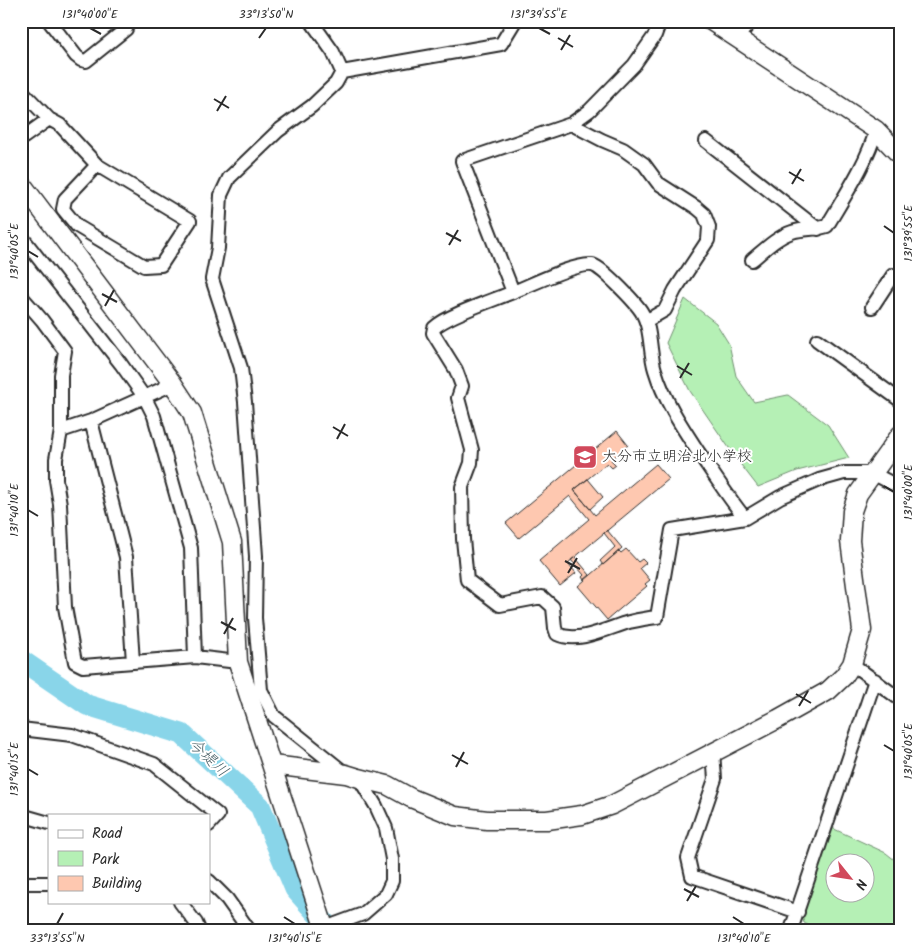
<svg xmlns="http://www.w3.org/2000/svg" width="922" height="951" font-family="Kalam,'Klee One',sans-serif">
<style>
.green{fill:#b5f0b5;stroke:#708e70;fill-rule:evenodd}
.lines{fill:none;stroke-linecap:round;stroke-linejoin:round}
.river{stroke:#89d5e9;stroke-width:21}
.building{fill:#fec8b0;stroke:#2b2b2b}
.street-casing{stroke:#2b2b2b;stroke-width:16}
.secondary-casing{stroke:#2b2b2b;stroke-width:21}
.street{stroke:#fff;stroke-width:12}
.secondary{stroke:#fff;stroke-width:18}
.ticks{fill:none;stroke:#2b2b2b;stroke-width:2}
.labels{text-anchor:middle;dominant-baseline:central;stroke-width:4;stroke-linejoin:round;paint-order:stroke}
.poi-label{font-size:15px;fill:#2b2b2b;stroke:#fff;text-anchor:start}
.water-label{font-size:16px;font-style:italic;fill:#475e64;stroke:#fff}
.neatline{fill:none;stroke:#2b2b2b;stroke-width:2}
.ticks-label{font-size:12px;text-anchor:middle;fill:#2b2b2b}
</style>
<rect width="100%" height="100%" fill="#fff"/>
<filter id="ink" filterUnits="userSpaceOnUse"><feTurbulence type="fractalNoise" baseFrequency=".02" numOctaves="2"/><feDisplacementMap in="SourceGraphic" scale="10" xChannelSelector="R" yChannelSelector="G"/><feConvolveMatrix kernelMatrix="1 2 1 2 8 2 1 2 1" color-interpolation-filters="sRGB"/></filter>
<g filter="url(#ink)">
<path class="green" d="M685,299L716,323L729,344L736,376L754,402L788,395L828,425L849,458L797,471L758,487L738,461L690,391L666,343Z
M832,828L886,853L901,865V922L897,930H819L804,923L802,916ZM834,864H864V894H834Z"/>
<g class="lines">
<path class="river" d="M21,660L87,705L182,734L260,806L295,889L326,924"/>
</g>
<path class="building" d="M617,431L628,445L611,460L616,465L612,468L607,463L574,490L595,515L656,464L669,479L568,563L576,573L560,586L539,561L589,519L570,496L519,538L506,523Z
M588,479L603,497L590,509L574,490Z
M607,530L622,548L603,565L600,561L615,547L604,533Z
M626,549L638,562L642,559L646,563L640,568L650,580L645,584L647,586L607,620L578,586L619,551L621,553Z
M575,557L590,575L584,580L582,577L584,575L571,560Z"/>
<g class="lines">
<defs>
<path id="street" d="M49,21L76,56L81,60L86,61L126,29L129,21
M311,21L333,52L342,72
M660,21L655,35L634,65L589,111L571,124L462,161L513,292C531,285 575,263 592,265C601,266 635,302 641,311C652,328 649,351 655,370C664,400 682,427 699,453C714,475 728,497 745,518
M736,38L752,21
M342,72L336,83L312,106L278,131L229,178L221,195L218,248L212,279L241,368L245,402L256,556L255,618L261,690L274,716L346,774
M342,72L501,44L515,21
M21,90L49,119
M571,124L602,140L623,149L644,164L658,183L697,208L704,214L709,227L708,240L675,290L665,310L646,321
M21,139L49,119L60,125L97,165L190,221L161,265L144,266L77,226L63,209L65,199L97,165
M706,141L818,229
M21,236L121,364L145,398L154,416L191,548L195,657
M752,260C764,250 777,237 792,232C804,228 816,230 827,226C844,197 868,161 876,130
M513,292C494,300 447,315 434,328L433,333L456,370L462,386L458,398L472,450L471,463L462,487L463,539L467,580L500,605L542,597L553,607L555,628L557,634C579,644 608,628 629,622C638,620 648,618 657,617L672,530L745,518L780,497L819,480L844,473H872L901,488
M21,296L42,320L65,351L61,375V431
M872,307L893,275L901,281
M817,340L901,401
M173,384L91,421L126,557L133,662L195,657L238,662
M91,421L61,431L56,459V480L60,504L65,607L75,662L83,666L133,662
M852,664L901,700
M21,729L72,735L154,764L218,815L209,825
M713,752L715,779L688,858L692,876L798,912
M21,815L49,823
M209,881L227,899L249,930
M21,883H49
M180,902L196,923L199,930
M325,928L363,914L386,894L392,881V859L386,828L376,806L359,778
M791,930L875,680"/>
<path id="secondary" d="M711,21L876,130L901,156
M21,183L173,384L192,413L232,542L238,662L325,930
M272,765L346,774L359,778L387,785L411,798L455,816L487,820H547L582,815L612,805L778,719L828,691L844,676L852,664L862,630L850,541L852,511L858,494L901,434"/>
</defs>
<use href="#street" class="street-casing"/>
<use href="#secondary" class="secondary-casing"/>
<use href="#street" class="street"/>
<use href="#secondary" class="secondary"/>
</g>
</g>
<path class="ticks" d="M90,28L101,34M539,28L550,34M259,38L266,28M558,38L573,47M561,50L570,35M214,99L229,108M217,111L226,96M789,172L804,181M792,184L801,169M884,226L894,233M446,233L461,241M449,245L458,230M28,251L38,257M102,294L117,302M105,306L114,290M677,366L692,375M680,378L689,363M333,427L348,436M337,439L345,424M884,486L894,492M28,510L38,516M565,561L580,569M568,573L577,558M221,622L236,630M224,634L233,618M796,694L811,703M799,706L808,691M884,745L894,751M452,755L468,764M456,767L464,752M28,769L38,775M684,889L699,897M687,901L696,886M284,917L295,924M733,917L744,924M57,924L63,913"/>
<defs>
<symbol id="school-square" viewBox="-11 -11 22 22"><rect x="-9" y="-9" width="18" height="18" rx="4" fill="#d1495b" stroke="#fff"/><path d="M0-5L7-2L0 1L-7-2ZM-4 1L0 2.5L4 1V4Q0 6-4 4Z" fill="#fff"/></symbol>
</defs>
<g fill-rule="evenodd">
<use href="#school-square" x="571" y="443" width="28" height="28"/>
</g>
<g class="labels">
<g class="poi-label">
<text x="602" y="457">大分市立明治北小学校</text>
</g>
<g class="water-label">
<text transform="translate(208 758) rotate(43)">今堤川</text>
</g>
</g>
<rect width="922" height="951" fill="none" stroke="#fff" stroke-width="55"/>
<rect x="48" y="814" width="162" height="90" fill="#ffffff" stroke="#aaaaaa"/>
<rect x="58" y="830" width="25" height="8" fill="#ffffff" stroke="#aaaaaa"/>
<text x="92" y="838" font-size="15" fill="#2b2b2b">Road</text>
<rect x="58" y="851" width="25" height="15" fill="#b5f0b5" stroke="#aaaaaa"/>
<text x="92" y="864" font-size="15" fill="#2b2b2b">Park</text>
<rect x="58" y="876" width="25" height="15" fill="#fec8b0" stroke="#aaaaaa"/>
<text x="92" y="888" font-size="15" fill="#2b2b2b">Building</text>
<g transform="translate(850 878) rotate(120)"><circle r="24" fill="#ffffff" stroke="#aaaaaa"/>
<path d="M0-4L9 19L0 12L-9 19Z" fill="#d1495b"/>
<text y="-8" font-size="14" font-weight="bold" text-anchor="middle" fill="#2b2b2b">N</text>
</g>
<rect x="28" y="28" width="866" height="896" class="neatline"/>
<g class="ticks-label">
<text x="90" y="18">131°40'00"E</text>
<text x="266" y="18">33°13'50"N</text>
<text x="539" y="18">131°39'55"E</text>
<text transform="translate(908 233) rotate(-90)" y="4">131°39'55"E</text>
<text transform="translate(14 251) rotate(-90)" y="4">131°40'05"E</text>
<text transform="translate(908 492) rotate(-90)" y="4">131°40'00"E</text>
<text transform="translate(14 510) rotate(-90)" y="4">131°40'10"E</text>
<text transform="translate(908 751) rotate(-90)" y="4">131°40'05"E</text>
<text transform="translate(14 769) rotate(-90)" y="4">131°40'15"E</text>
<text x="57" y="942">33°13'55"N</text>
<text x="295" y="942">131°40'15"E</text>
<text x="744" y="942">131°40'10"E</text>
</g>
</svg>
